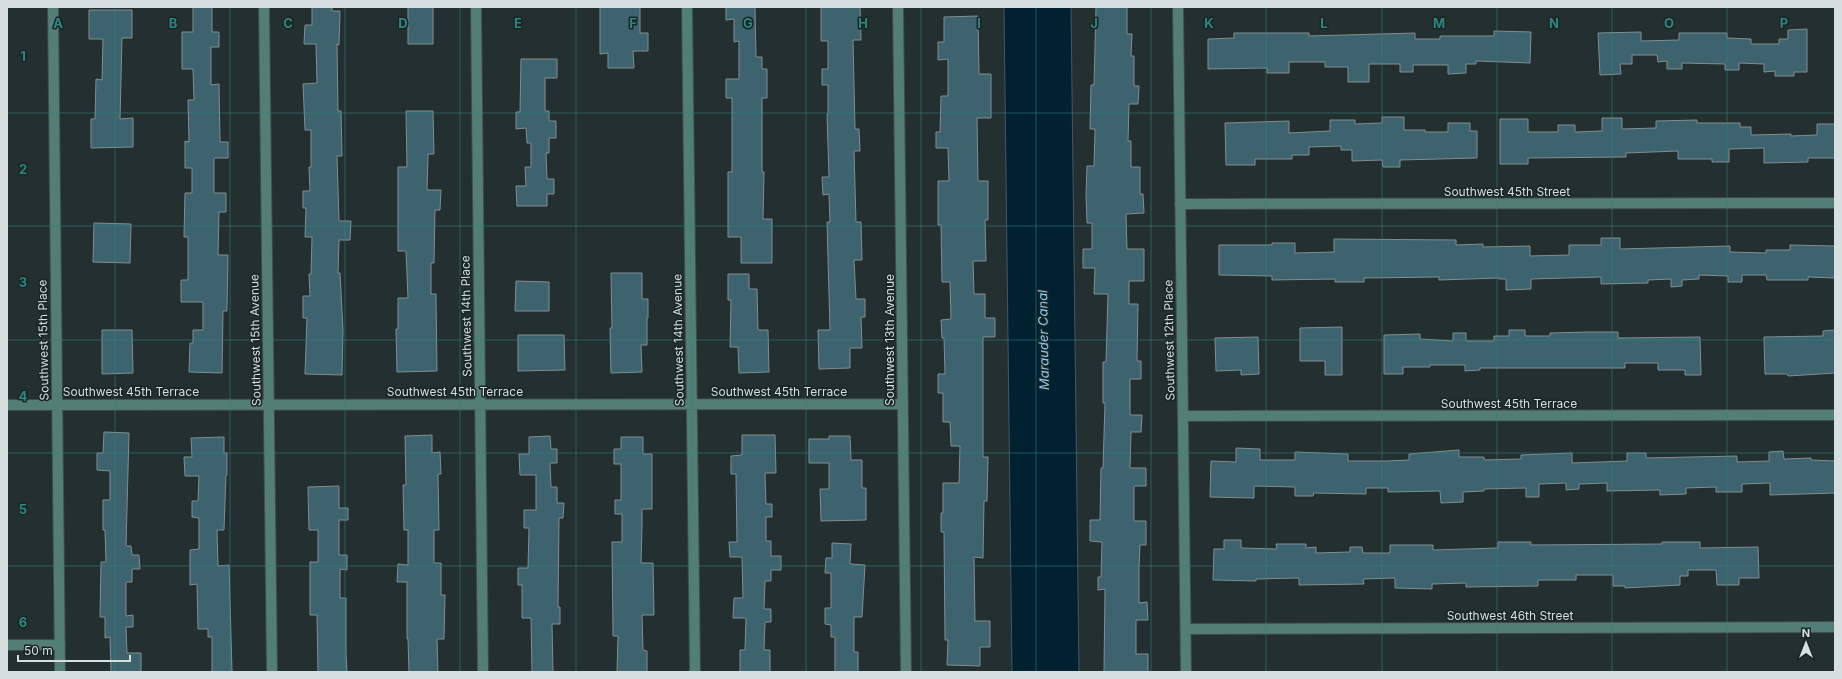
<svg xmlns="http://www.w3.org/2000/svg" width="1842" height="679" font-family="Inter,sans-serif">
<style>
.water{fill:#012030;stroke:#415964}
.building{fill:#3c636e;stroke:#818e91}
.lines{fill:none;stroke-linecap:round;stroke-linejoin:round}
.minor-casing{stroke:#404c4c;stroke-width:12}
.minor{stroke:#537e75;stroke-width:10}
.grid{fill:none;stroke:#2d867f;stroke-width:1;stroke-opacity:0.55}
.labels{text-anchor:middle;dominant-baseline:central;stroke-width:3;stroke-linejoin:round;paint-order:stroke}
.street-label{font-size:12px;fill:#d6dede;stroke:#1a2626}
.water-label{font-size:13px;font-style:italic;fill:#8dc8eb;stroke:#1a2626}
.grid-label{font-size:13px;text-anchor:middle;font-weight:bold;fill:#2d867f;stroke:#1a2626;stroke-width:3;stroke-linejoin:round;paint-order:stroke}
</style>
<rect width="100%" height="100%" fill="#243030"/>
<path class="water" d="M1004,7H1071L1079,672H1012Z"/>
<path class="building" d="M193,7H212V32H219V47H211V85L219,84L220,142H228V158H214V193H226V212H219L218,255H228L227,311H223L222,373L189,372L190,343H193V330H203V302H181V280H188V237H184L185,193H192V168H185V141L189,142L188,100H194L193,69H182V32H193Z
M312,7H332V11H340L339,45L337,44L338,111H341L342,156H337L339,221H351L350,240H339L338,273H340L343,330L342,375L305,374L307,318H303V296H310L309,274H311L312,237H305L306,208H303V191H310L309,167H311V130H305L303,84L317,83L316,44H304L305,25H312Z
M408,7H433V44H408Z
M600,7H640V33H648V51H633L634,68H608V53L600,54Z
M726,7H755L756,57H762V69H767V98H762V172H764L763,219H772V263H741V237H728V172H732V98H726V79H739V41L734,42V19L726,20Z
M821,7H860L861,40H853L855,129H859L860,151H854L856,222H861L862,260H854L856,299H865V317H861L862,348H850V368L819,369L818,330H830L827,222H830L829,194L823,195L822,177H829L827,114H828V85H822V69H828V41H821Z
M1096,7H1127V34H1132L1131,56H1134V86H1139L1138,104H1129L1128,141H1131V167H1140V194H1143L1144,213L1126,214L1127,249H1144V281H1129V304H1138L1137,361H1141V379H1130V415H1142L1141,432H1131L1130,468H1146V486H1134V521H1146V545H1140L1139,568V603L1147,602L1148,620H1136V654H1148V672H1104L1105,589L1098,590V577H1101L1102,542L1090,541V520H1100L1101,468H1103L1105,403H1103V362H1106L1108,294H1094L1095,268H1083V249H1092V223H1087L1086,195L1087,166H1094L1095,129H1090L1091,85H1094Z
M89,10H132V38H122L120,119L133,118V147L91,148V119H95L96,79L102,80L103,39H89Z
M978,16L979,74H991V118H977L978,181H988V220H985L986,261H973L974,294H985V318H995V337H983V457H988L987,501H984L983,558L974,557L975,621H990V647H980V666L947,665L948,640H945L944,532H941V513H943V483H959L960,446H951L950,422H943V393H938V374H945L944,338H942L941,320L951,319L950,282H942L941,225H938V181H949L948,148H936V132H940L941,96H948V59L938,60V42H944V17Z
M1807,29V72H1794V76H1775V71L1764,72V64L1739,63V70H1725V64L1682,63V69H1667V61L1658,62L1657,55H1632V64H1620L1621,74L1600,75L1598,33L1641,32V41L1679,40V33H1727V38L1751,39V44H1779V39H1788V30Z
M1494,31L1531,32L1530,63L1476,61V64H1466V73L1448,74V65H1413V72H1400V64H1369V82H1348V67H1325V62H1289V73H1267V68L1208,69V39L1234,38V33H1309V36L1415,33V39H1440V36H1494Z
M521,59H557V78H545V111H549V121H556V138H549V153H546L547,179H554V194H547V206H517L516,186H526L525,167H531V143H527L526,128L516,129V112H520Z
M406,111H433L434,154H428L427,190H441L440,210H435L434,263H431V294H436L437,371L397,372L396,329H398V298H408L406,251H398V167H407Z
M1382,117H1404V130H1425V132H1448V123H1470V131H1477V158L1400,160V167H1383L1382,160L1352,161V150H1341V146L1309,147V155H1292V159H1255V165H1226L1225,123L1289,121V133L1330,131V120H1355V124L1382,123Z
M1602,118H1622V129L1656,128V121L1697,120V123H1740V127H1751V135L1791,134V136L1817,135V124H1835V158H1808V162L1764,163V148L1729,149V162H1712V159H1678V151L1626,153V157L1528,158V164H1500V119H1528V132H1558V125H1575V132L1602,131Z
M94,223L131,224L130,263L93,262Z
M1601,238H1620V249L1730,246V252L1766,253V250H1790V245L1835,246V278L1808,277V280H1767L1766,275H1742V282H1728V276L1699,275V279L1682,280V286L1671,287V279L1648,280V283L1601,284V277L1531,279V289L1506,290V279H1499V278L1439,280V277L1364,278V282H1335V279L1272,280V276L1219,275V245H1272V243H1295V253L1334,252V239L1456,240V245L1483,244V247L1530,246V256L1569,255V245H1601Z
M611,273H642V299H648V318H647V345H641L642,372L611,373L610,328H612Z
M728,274H749V289H757L758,330H768L769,372L739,373L738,347H730L731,300H728Z
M516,281L549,282V311H515Z
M1342,327V375H1325V361H1300V328Z
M102,330H132L133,373L102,374Z
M1509,330H1525V336H1550V333L1589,332H1618V338L1700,337L1701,375H1685V370H1658V363H1625V368H1480V370L1465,371V365H1430V367H1403V374H1384V335L1420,334V339L1453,341V333H1466V341H1494V336H1509Z
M1835,330V373L1788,376L1787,374H1765L1764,337L1823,336V331Z
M518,335H564L565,370L518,371Z
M1258,337L1259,374L1241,375V370L1216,371L1215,338Z
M104,432L129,433L126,546H131L132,555H139L140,569H132V582H126V616L133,615V627H126L127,653H141V672H111L110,637L105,638V617H100L101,562H106L105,530H103V500H110V471L97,470V453H103Z
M432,435V453L440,452L441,474H438L439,530H434V563H441V595H445L444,639H437L438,672H409L408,639H407V582H397L398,564L408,565V530H404L403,485H406L405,436Z
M742,435H775L776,473H765L766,504H772V517H766V541H771V556H781V570H771V581H765L764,609H771V622H765L764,650H770V672H740V650H745L746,618H733L734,598H743L742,557H730L729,542H737L736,474H731V456L742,455Z
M550,436L551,449H557V463H550L551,487H557V503H564L563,518H559L558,607H560V624H552L553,672H532L531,618H522V585H518V568H528L529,528H524V510H536V475H520L519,454H529V437Z
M829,436H850L851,460H862V488H866V520L821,521L820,489H829V463H809V439H829Z
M224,437V453H227V475H226L224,530H217L218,566L229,565L232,672H212V637H208V629H198L197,584L190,585V550L199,549V518L192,517V501H198L199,476H185L184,457H192L191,438Z
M621,437H643V454H652V509H642V527L641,563H653L654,615H642L643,650L647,651V672H617L618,636H613L612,542H622V514H615V500H621V464H614V449H621Z
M1236,448L1260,449V460H1295V452L1348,454V461H1387L1409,460V454L1459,450V457H1484V460L1521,459V455L1572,453V463L1627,461V453H1646V458L1737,456V462L1769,461V452L1783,451L1784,459L1811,458V460L1835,461V493L1770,495V483L1742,484V492H1716V487L1686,488V494L1660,495V490L1607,491V483L1579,484V489L1566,490V483L1539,484V497H1526V488L1484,489V491L1463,492V502L1441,503L1440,491L1388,492V488H1366V494L1314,493L1313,496H1295V487L1254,486V498L1210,497L1211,461L1236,462Z
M339,486V508H348V520H339V555H347V570L340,569V598H346V653L347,672H318L317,615H310V562H318V530H309L308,487Z
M1224,540H1241V548L1277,549L1276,544H1306V548L1316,547V553L1350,552V547H1362L1363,553H1390V545H1433V550L1498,548V542H1531V545L1662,544V542H1700V548L1758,547L1759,578H1739V585H1717L1716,570H1688V576H1680V585L1625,588V586H1613V575H1576V580H1538V586L1466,587V583L1432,584V589L1395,588V578L1363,579L1364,584L1299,585V578L1256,579V581L1213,580L1214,549H1224Z
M832,543L851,544L850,564L865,565L862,617H854V652H858V672H835V637H831V625L825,624V608H831V573H825L826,558H832Z"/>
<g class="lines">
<defs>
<path id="minor" d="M53,7L60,672
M264,7L272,672
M476,7L483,672
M687,7L695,672
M898,7L906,672
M1178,7L1186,672
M1180,204L1835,203
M7,405L903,404
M1183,416L1835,415
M1186,629L1835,627
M7,645H60"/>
</defs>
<use href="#minor" class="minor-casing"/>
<use href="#minor" class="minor"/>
</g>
<path class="grid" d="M115,7V672M230,7V672M345,7V672M460,7V672M576,7V672M691,7V672M806,7V672M921,7V672M1036,7V672M1151,7V672M1266,7V672M1382,7V672M1497,7V672M1612,7V672M1727,7V672M7,113H1835M7,226H1835M7,340H1835M7,453H1835M7,566H1835"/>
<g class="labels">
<g class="street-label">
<text x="1507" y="191">Southwest 45th Street</text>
<text transform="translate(466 316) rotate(-91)">Southwest 14th Place</text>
<text transform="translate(43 340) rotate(-91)">Southwest 15th Place</text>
<text transform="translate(255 340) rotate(-91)">Southwest 15th Avenue</text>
<text transform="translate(678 340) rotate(-91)">Southwest 14th Avenue</text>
<text transform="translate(889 340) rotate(-90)">Southwest 13th Avenue</text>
<text transform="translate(1169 340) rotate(-91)">Southwest 12th Place</text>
<text x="131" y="391">Southwest 45th Terrace</text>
<text x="455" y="391">Southwest 45th Terrace</text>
<text x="779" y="391">Southwest 45th Terrace</text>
<text x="1509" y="403">Southwest 45th Terrace</text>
<text x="1510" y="615">Southwest 46th Street</text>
</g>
<g class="water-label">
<text transform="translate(1043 340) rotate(-91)">Marauder Canal</text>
</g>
</g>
<g class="grid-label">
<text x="58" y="28">A</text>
<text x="173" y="28">B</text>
<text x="288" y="28">C</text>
<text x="403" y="28">D</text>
<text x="518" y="28">E</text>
<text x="633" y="28">F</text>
<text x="748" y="28">G</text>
<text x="863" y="28">H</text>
<text x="979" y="28">I</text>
<text x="1094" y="28">J</text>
<text x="1209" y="28">K</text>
<text x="1324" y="28">L</text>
<text x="1439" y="28">M</text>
<text x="1554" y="28">N</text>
<text x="1669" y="28">O</text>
<text x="1784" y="28">P</text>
<text x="23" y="61">1</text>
<text x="23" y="174">2</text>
<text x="23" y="287">3</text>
<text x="23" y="401">4</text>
<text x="23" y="514">5</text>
<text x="23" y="627">6</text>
</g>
<rect width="1842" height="679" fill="none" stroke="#d6dede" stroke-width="16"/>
<g transform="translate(1806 643)" stroke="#1a2626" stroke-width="3" paint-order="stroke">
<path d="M0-3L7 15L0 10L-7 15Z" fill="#d6dede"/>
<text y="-6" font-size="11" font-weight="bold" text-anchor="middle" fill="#d6dede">N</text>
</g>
<path d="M18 655v6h112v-6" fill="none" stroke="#d6dede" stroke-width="2"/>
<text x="24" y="655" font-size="12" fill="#d6dede" stroke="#1a2626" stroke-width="3" paint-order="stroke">50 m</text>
</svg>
